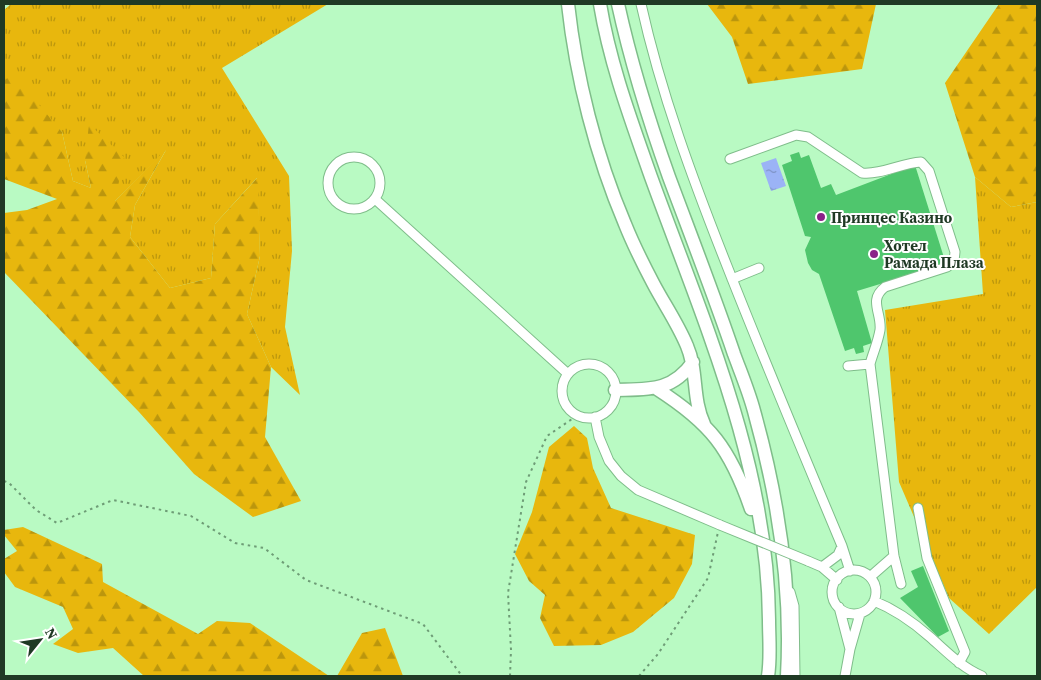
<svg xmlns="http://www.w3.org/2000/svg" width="1041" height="680" font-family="'Source Serif 4',serif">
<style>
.grass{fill:url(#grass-tufts)}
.forest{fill:url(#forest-firs)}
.water{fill:url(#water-ripples)}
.building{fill:#4fc66d}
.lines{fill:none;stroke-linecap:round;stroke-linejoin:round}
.minor-casing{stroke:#7fbd8a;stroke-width:11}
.highway-casing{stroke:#7fbd8a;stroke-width:15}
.path{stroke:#6e9c76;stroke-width:2;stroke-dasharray:2.5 4;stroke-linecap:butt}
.minor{stroke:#fff;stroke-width:9}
.highway{stroke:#fff;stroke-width:12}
.minor-bridge-casing{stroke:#7fbd8a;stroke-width:11;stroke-linecap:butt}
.minor-bridge{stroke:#fff;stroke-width:9}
.poi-dot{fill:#8a2288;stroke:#fff;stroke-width:2}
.labels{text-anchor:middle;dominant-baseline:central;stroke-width:4;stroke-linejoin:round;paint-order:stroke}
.poi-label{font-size:15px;font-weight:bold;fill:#1f3924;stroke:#fff;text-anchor:start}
</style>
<defs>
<pattern id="grass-tufts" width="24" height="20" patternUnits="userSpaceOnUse" patternTransform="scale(1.25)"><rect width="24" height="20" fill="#e8b70d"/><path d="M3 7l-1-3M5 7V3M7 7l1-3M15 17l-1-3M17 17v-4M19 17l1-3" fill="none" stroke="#bb960d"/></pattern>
<pattern id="forest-firs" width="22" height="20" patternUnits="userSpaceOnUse" patternTransform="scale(1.25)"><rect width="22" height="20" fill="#e8b70d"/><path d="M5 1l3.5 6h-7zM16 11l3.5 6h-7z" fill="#bb960d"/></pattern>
<pattern id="water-ripples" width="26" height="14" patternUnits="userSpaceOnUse" patternTransform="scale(1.25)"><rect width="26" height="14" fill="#9bb3f6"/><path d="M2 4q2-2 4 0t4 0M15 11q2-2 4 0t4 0" fill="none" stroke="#7e93c7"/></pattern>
</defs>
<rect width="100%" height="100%" fill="#b9fac3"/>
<path class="grass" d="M11,4H328L222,68L289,176L292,251L285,327L300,395L271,367L247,314L260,256L257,178L215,224L211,278L170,288L130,237L135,205L166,150L114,202L85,160L91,188L73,181L62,132L4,81V10Z
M975,177L1011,207L1037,202V587L989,634L949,598L899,482L885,310L983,294Z"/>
<path class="forest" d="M707,4H876L862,69L748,84L732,37Z
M999,4H1037V202L1011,207L975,177L945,83Z
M13,74L62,132L73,181L91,188L85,160L89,124L124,157L115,201L167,148L135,205L130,237L170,288L211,278L215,224L258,177L260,256L247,314L271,367L265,437L301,501L253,517L194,474L139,412L4,272V213L27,210L57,199L4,179V81Z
M574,426L587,438L593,468L611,508L695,535L692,564L674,598L633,632L601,645L554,646L540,618L545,595L529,581L515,554L532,512L549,447Z
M23,527L102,564L103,582L198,634L217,621L250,623L329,676H144L113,648L78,653L53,644L73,629L63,607L15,587L4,572V559L17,551L4,535V530Z
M385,628L403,676H337L362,633Z"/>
<path class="water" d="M776,158L786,186L771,191L761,163Z"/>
<path class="building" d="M799,152L801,158L809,155L821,188L831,184L836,195L915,165L946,264L857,291L872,343L863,346L864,352L856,354L854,348L845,351L819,274L812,270L808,263L805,250L811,237L805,236L782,165L792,161L790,155Z
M923,566L949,631L938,637L900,598L918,587L911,571Z"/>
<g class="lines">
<defs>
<path id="minor" d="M641,4C661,94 693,180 727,266C764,360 803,453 842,546L850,571
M328 183a26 26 0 1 1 52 0a26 26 0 1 1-52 0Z
M730,159L796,135L808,137L862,173C882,175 901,163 921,162L929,171L955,252L954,261L947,267L885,287C868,300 882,313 880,330C878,342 873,353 870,364
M375,199L568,374
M732,279L759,268
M562 391a27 27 0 1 1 54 0a27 27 0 1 1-54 0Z
M848,366L870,364L894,556L901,584
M595,417L599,437L609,461L621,476L638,490L720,525
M918,508L927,558L965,652L959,663
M808,561L822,567L837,580
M822,567L838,555L842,546
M832 592a22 22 0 1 1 44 0a22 22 0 1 1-44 0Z
M870,577L894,556
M790,592L794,606L795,676
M874,601C894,609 914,623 930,637C946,651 962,668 982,676
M839,607L850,649
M845,676L850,649L860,614"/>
<path id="highway" d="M568,4C576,77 596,156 625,224C633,244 643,264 653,283C664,304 678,324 687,346C698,371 692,399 704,424
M600,4C610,64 631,120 651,177C703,320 768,465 769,620C769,638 771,658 768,676
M618,4C631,63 649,121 669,177C691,236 714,295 734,354C741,373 749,392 754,411C778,497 792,588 787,676
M657,389C710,423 730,448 751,509
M615,390C648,389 672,392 693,362"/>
</defs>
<use href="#minor" class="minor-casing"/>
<use href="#highway" class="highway-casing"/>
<path class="path" d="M4,481L9,483L36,510L57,523L113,500L191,516L235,543L264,548L306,580L423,624L462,676
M510,676L511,650L508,593L526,482L547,436L578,415
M639,676L658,654L708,578L718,532"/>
<use href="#minor" class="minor"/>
<use href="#highway" class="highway"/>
<defs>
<path id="minor-bridge" d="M720,525L808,561"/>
</defs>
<use href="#minor-bridge" class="minor-bridge-casing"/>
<use href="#minor-bridge" class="minor-bridge"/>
</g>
<g class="poi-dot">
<circle cx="821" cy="217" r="5"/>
<circle cx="874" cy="254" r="5"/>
</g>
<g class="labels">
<g class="poi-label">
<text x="831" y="217">Принцес Казино</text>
<text x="884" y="245">Хотел<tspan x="884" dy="17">Рамада Плаза</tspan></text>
</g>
</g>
<rect width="1041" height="680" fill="none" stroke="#1f3924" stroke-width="10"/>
<g transform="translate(40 640) rotate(60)" stroke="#ffffff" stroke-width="4" paint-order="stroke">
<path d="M0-4L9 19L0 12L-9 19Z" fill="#1f3924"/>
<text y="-8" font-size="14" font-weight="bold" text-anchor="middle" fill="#1f3924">N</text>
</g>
</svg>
